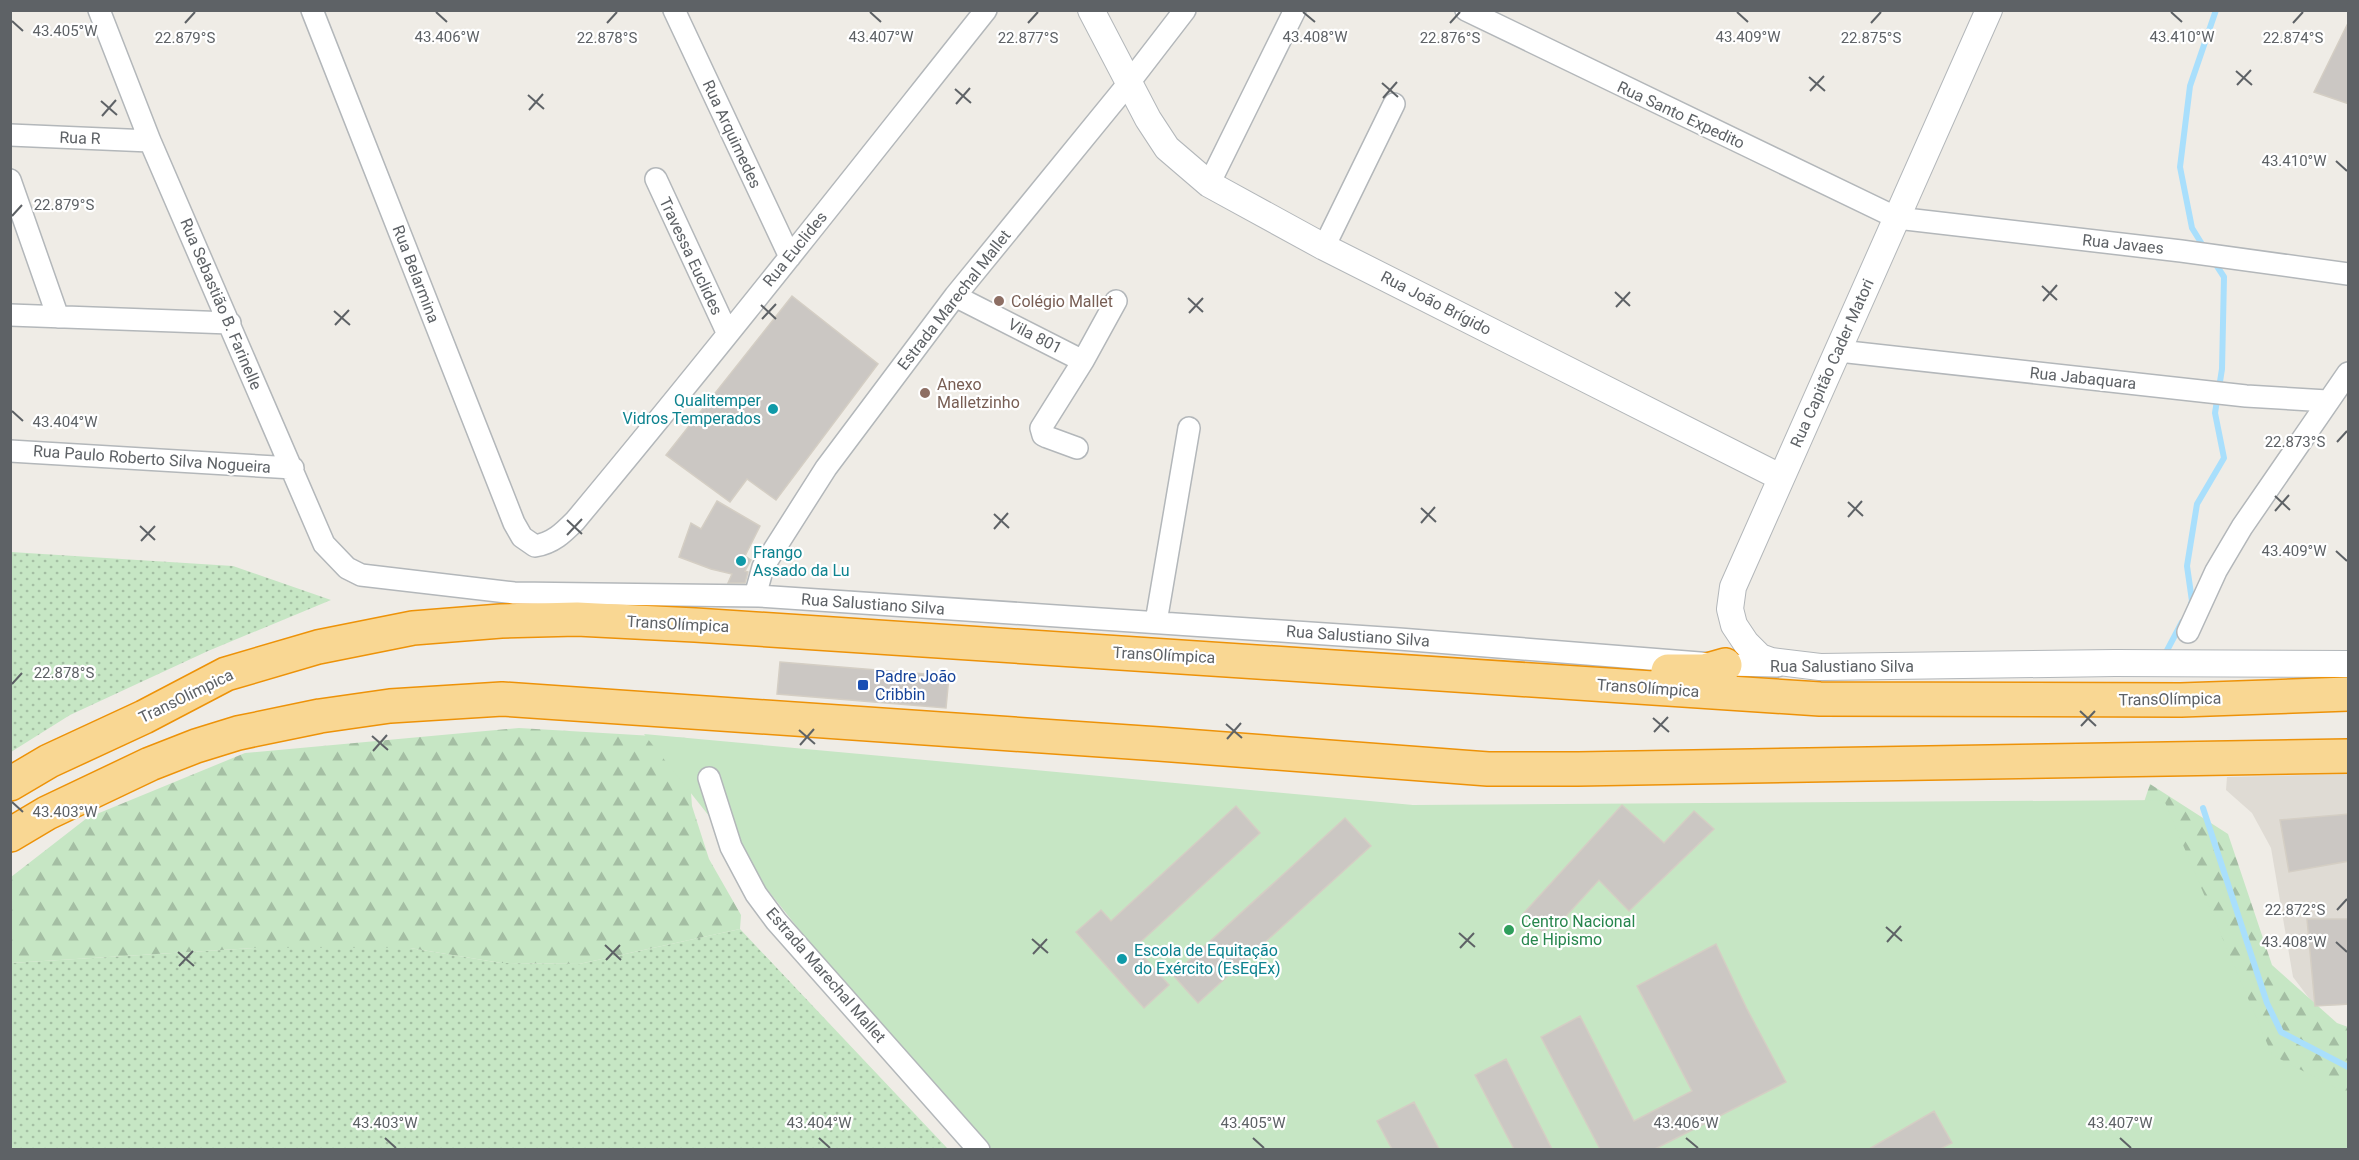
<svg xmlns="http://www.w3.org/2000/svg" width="2359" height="1160" font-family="Roboto,sans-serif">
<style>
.education{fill:#dfdbd4}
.grass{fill:url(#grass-dots)}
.forest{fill:url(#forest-firs)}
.pitch{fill:#c6e6c4}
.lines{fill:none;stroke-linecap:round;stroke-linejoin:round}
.stream{stroke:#a9dffc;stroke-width:6}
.building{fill:#cbc7c3;stroke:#d4cec4;stroke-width:1.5}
.minor-casing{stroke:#b3b7ba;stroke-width:24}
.tertiary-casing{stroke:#b3b7ba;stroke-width:28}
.motorway-casing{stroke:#ed9208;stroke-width:36}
.minor{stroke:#fff;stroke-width:21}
.tertiary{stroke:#fff;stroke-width:26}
.motorway{stroke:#f9d793;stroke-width:33}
.ticks{fill:none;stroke:#5e6266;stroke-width:2}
.education-dot{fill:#8d6e63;stroke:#fff;stroke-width:2}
.culture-dot{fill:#0f9aa8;stroke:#fff;stroke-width:2}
.transit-dot{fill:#1a4fb4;stroke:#fff;stroke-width:2}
.leisure-dot{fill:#2e9e5b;stroke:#fff;stroke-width:2}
.labels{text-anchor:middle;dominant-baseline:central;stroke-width:4.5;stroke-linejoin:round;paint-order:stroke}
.street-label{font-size:16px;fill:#5e6266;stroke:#fff}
.education-label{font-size:16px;fill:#785e54;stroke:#fff;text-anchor:start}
.culture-label{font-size:16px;fill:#0d838f;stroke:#fff;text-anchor:start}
.transit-label{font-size:16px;fill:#164399;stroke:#fff;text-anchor:start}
.leisure-label{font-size:16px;fill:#27864d;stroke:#fff;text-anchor:start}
.ticks-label{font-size:15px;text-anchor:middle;fill:#5e6266;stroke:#fff;stroke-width:4.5;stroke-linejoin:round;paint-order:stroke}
</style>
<defs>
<pattern id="grass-dots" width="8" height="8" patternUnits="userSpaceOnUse" patternTransform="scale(1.5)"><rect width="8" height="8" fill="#c6e6c4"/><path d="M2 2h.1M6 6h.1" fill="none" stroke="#a4bea3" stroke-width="1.8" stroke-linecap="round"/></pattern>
<pattern id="forest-firs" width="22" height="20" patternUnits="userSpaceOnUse" patternTransform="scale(1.5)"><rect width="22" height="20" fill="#c6e6c4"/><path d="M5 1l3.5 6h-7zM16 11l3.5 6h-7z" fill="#a4bea3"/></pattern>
</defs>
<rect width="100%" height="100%" fill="#efece6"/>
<path class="education" d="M2348,774V1005L2315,1006L2293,977L2271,848L2252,813L2226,790L2227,777Z"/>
<path class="grass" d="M11,552L233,566L331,600L208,651L70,715L11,752Z
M740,929L948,1149L11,1150V963L254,948H410L501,963L579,964Z"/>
<path class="forest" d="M519,728L687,738L692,806L709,859L741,915L740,929L579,964L501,963L410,948H254L11,963V877L87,818L245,753Z
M2150,784L2228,834L2272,965L2337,1023L2348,1027V1106L2079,998Z"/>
<path class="pitch" d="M644,734L1413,805L2164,800L2272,1055L2348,1094V1149H973Z"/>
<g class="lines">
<path class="stream" d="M2205,249L2192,228L2180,167L2190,86L2216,10
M2191,604L2192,601L2187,566L2197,504L2224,458L2215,413L2222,369L2224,277L2213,260
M2163,658L2182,622
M2203,808L2267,1003L2281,1032L2348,1067"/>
</g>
<path class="building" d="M2349,21V104L2314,92Z
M792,296L878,364L776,500L747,479L730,502L666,455Z
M717,501L760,526L745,556L751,560L745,571L748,572L745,583H728L732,574L711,569L679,557L691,523L701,529Z
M780,662L949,676L946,708L777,694Z
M1622,805L1664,843L1694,811L1714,829L1629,911L1599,880L1556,927L1552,924L1544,933L1523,914Z
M1236,806L1260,833L1135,947L1169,985L1144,1008L1076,932L1101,910L1111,921Z
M2349,814V861L2289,872L2280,820Z
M1345,818L1371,846L1198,1003L1173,975Z
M2307,919H2349V1004L2315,1006Z
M1716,944L1747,1009L1786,1082L1655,1149H1600L1541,1037L1580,1016L1634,1121L1692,1091L1637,986Z
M1506,1059L1552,1149H1514L1475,1075Z
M1414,1102L1439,1149H1392L1377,1121Z
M1934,1111L1952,1143L1940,1149H1869Z"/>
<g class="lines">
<defs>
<path id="minor" d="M99,10L150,141L324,544L347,568L361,575L514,593L759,596L1399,639L1725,665L1777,666
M312,10L514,523L522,537L535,546C553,543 563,533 575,521C715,353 850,181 986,10
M674,10L790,257
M1466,10L1897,218L2181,251L2348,274
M10,135L150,141
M656,179L727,332
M10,180L58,317
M1209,184L1295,10
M1324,247L1394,104
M955,296L1083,361L1116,301
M10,315L230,323
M1839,351L2246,396L2327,401
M1077,448L1047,437L1043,435L1041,428L1083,361
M10,451L293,468
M759,596L757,589L763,567L826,468L955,296L1128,84L1185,10
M1156,622L1189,428
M2188,632L2216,571L2242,527L2348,373
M709,778L731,847L756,894L776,921L979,1150"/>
<path id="tertiary" d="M1091,10L1148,119L1167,148L1209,184L1324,247L1780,477
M1989,10L1733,587L1730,609L1734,625L1746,643L1760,657L1771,661L1820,667L2115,663L2348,664"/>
<path id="motorway" d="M1668,671H1704L1725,665
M10,784L49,761L144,717L226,674L318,647L413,628L501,621L577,619L695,625L1820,699L2181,700L2348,694
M10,835L47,813L150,764L196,746L238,733L320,716L390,706L502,699L1159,744L1488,769H1578L2348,756"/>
</defs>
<use href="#minor" class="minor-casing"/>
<use href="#tertiary" class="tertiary-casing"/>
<use href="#motorway" class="motorway-casing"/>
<use href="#minor" class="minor"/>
<use href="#tertiary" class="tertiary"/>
<use href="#motorway" class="motorway"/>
</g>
<path class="ticks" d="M436,12L447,22M870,12L881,22M1303,12L1315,22M1737,12L1748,22M2171,12L2182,22M12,21L23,31M185,23L195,12M607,23L617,12M1028,23L1038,12M1450,23L1460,12M1871,23L1881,12M2293,23L2303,12M2236,71L2252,85M1809,77L1825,91M1382,83L1398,97M2237,85L2251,70M955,89L971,103M1810,91L1824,76M528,95L544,109M1383,98L1397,82M101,101L117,115M956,104L970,88M529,110L543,94M102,116L116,100M2336,161L2347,171M12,216L22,205M2042,286L2057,300M1615,292L1630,306M1188,298L1203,312M2043,301L2057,285M761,305L776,319M1616,307L1630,292M334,311L350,325M1189,313L1203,298M762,319L776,304M335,325L349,310M12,411L23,421M2337,442L2347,431M2275,496L2290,510M1848,502L1863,516M1421,508L1436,522M2275,511L2289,495M994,514L1009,528M1848,517L1862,501M567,520L582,534M1421,523L1435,507M140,526L155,540M994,529L1008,513M567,535L582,519M141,541L155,526M2336,551L2347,561M12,684L22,673M2080,711L2096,726M1653,718L1669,732M1226,724L1242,738M2081,726L2095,711M799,730L815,744M1654,732L1668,717M372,736L388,750M1227,739L1241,723M800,745L814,729M373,751L387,735M12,802L23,812M2337,910L2347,899M1886,927L1902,941M1459,933L1475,947M1032,939L1048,953M1887,942L1901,926M2336,942L2347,952M605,945L621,960M1460,948L1474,933M178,952L194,966M1033,954L1047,939M606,960L620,945M179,966L193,951M385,1138L396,1148M819,1138L830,1148M1253,1138L1264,1148M1686,1138L1698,1148M2120,1138L2131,1148"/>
<g class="education-dot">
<circle cx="999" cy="301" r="6"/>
<circle cx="925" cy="393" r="6"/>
</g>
<g class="culture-dot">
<circle cx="773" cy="409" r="6"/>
<circle cx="741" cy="561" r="6"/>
<circle cx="1122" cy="959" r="6"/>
</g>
<rect class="transit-dot" x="857" y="679" width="12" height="12" rx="3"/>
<circle class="leisure-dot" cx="1509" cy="930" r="6"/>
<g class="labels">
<g class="street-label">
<text transform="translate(1681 115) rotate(25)">Rua Santo Expedito</text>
<text transform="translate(732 134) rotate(65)">Rua Arquimedes</text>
<text transform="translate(80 138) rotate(2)">Rua R</text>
<text transform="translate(2123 244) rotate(6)">Rua Javaes</text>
<text transform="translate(795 249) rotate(-51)">Rua Euclides</text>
<text transform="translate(691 256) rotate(65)">Travessa Euclides</text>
<text transform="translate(416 274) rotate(69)">Rua Belarmina</text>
<text transform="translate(954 300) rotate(-52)">Estrada Marechal Mallet</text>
<text transform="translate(1436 303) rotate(27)">Rua João Brígido</text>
<text transform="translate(221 304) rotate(67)">Rua Sebastião B. Farinelle</text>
<text transform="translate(1035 336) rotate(27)">Vila 801</text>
<text transform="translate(1832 363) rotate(-66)">Rua Capitão Cader Matori</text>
<text transform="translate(2083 378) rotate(6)">Rua Jabaquara</text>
<text transform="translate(152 459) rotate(4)">Rua Paulo Roberto Silva Nogueira</text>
<text transform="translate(873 604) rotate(4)">Rua Salustiano Silva</text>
<text transform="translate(678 624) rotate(3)">TransOlímpica</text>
<text transform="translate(1358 636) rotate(4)">Rua Salustiano Silva</text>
<text transform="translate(1164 655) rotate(3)">TransOlímpica</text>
<text x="1842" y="666">Rua Salustiano Silva</text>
<text transform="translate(1648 688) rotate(4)">TransOlímpica</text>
<text transform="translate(186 696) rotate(-26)">TransOlímpica</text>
<text transform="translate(2170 699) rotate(-1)">TransOlímpica</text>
<text transform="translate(826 975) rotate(49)">Estrada Marechal Mallet</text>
</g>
<g class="education-label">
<text x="1011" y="301">Colégio Mallet</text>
<text x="937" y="384">Anexo<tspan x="937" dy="18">Malletzinho</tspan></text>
</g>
<g class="culture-label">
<text x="761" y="400" text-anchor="end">Qualitemper<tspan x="761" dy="18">Vidros Temperados</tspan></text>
<text x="753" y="552">Frango<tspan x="753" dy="18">Assado da Lu</tspan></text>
<text x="1134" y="950">Escola de Equitação<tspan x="1134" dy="18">do Exército (EsEqEx)</tspan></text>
</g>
<g class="transit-label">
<text x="875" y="676">Padre João<tspan x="875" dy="18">Cribbin</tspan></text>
</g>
<g class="leisure-label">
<text x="1521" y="921">Centro Nacional<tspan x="1521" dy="18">de Hipismo</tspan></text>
</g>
</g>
<g class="ticks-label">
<text x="65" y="36">43.405°W</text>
<text x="447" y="42">43.406°W</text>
<text x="2182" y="42">43.410°W</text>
<text x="881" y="42">43.407°W</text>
<text x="1315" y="42">43.408°W</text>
<text x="1748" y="42">43.409°W</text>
<text x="185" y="43">22.879°S</text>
<text x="607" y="43">22.878°S</text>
<text x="1028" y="43">22.877°S</text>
<text x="1450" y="43">22.876°S</text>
<text x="1871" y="43">22.875°S</text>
<text x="2293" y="43">22.874°S</text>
<text x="2294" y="166">43.410°W</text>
<text x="64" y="210">22.879°S</text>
<text x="65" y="427">43.404°W</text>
<text x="2295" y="447">22.873°S</text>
<text x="2294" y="556">43.409°W</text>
<text x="64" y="678">22.878°S</text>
<text x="65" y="817">43.403°W</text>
<text x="2295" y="915">22.872°S</text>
<text x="2294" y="947">43.408°W</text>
<text x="385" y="1128">43.403°W</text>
<text x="819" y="1128">43.404°W</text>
<text x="1253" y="1128">43.405°W</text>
<text x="1686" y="1128">43.406°W</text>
<text x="2120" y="1128">43.407°W</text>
</g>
<rect width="2359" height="1160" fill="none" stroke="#5e6266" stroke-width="24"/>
</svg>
